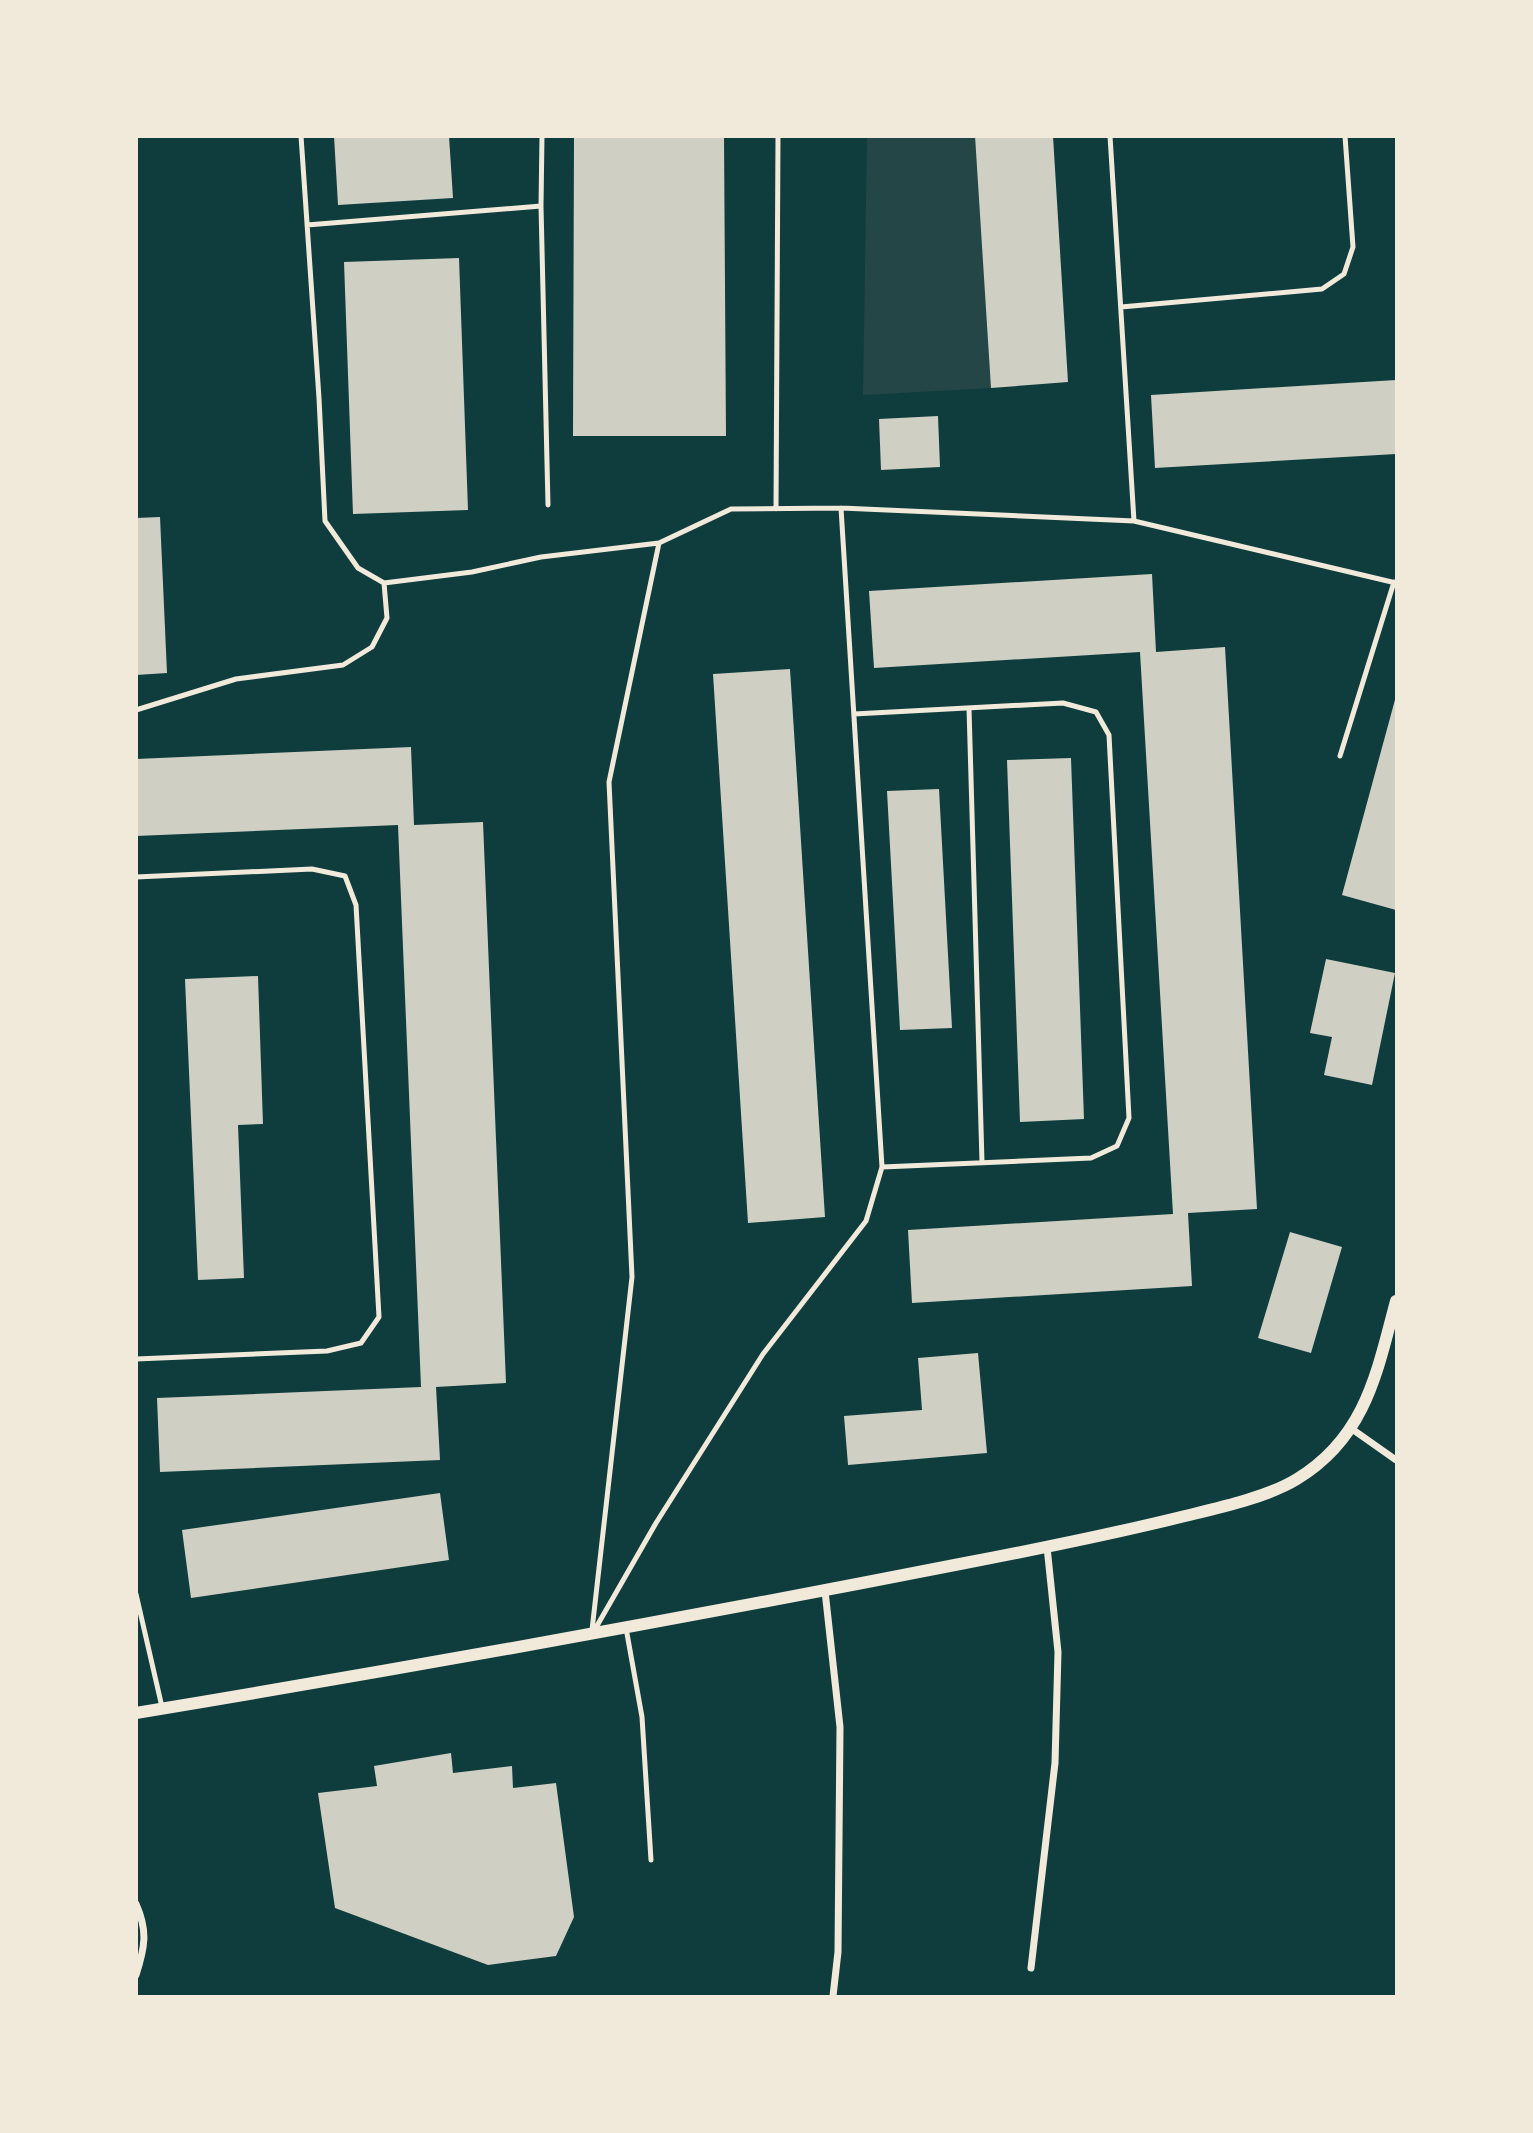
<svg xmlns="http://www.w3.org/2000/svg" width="1533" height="2133" font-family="'Playfair Display',serif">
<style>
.green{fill:#244646}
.building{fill:#cfcfc3}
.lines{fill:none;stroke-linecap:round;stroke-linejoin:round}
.service{stroke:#f1e9da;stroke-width:5}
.minor{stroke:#f1e9da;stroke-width:7}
.tertiary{stroke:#f1e9da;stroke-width:12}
</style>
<rect width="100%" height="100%" fill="#0f3d3e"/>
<path class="green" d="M867,137H975L991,388L863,395Z"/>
<path class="building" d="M334,136H449L453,198L338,205Z
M574,136H724L726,436H573Z
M975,136H1053L1068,382L991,388Z
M459,258L468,510L353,514L344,262Z
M1396,380V454L1155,468L1151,395Z
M938,416L940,467L881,470L879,419Z
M160,517L167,673L136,675V518Z
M1152,574L1156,652L1225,647L1257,1209L1188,1213L1192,1286L912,1303L908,1230L1173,1214L1140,652L874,668L869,591Z
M790,669L825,1217L748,1223L713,674Z
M1396,696V910L1342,895Z
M411,747L414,825L483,822L506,1383L436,1387L440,1460L160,1472L157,1398L421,1387L398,825L136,836V759Z
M1071,758L1084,1119L1020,1122L1007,760Z
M939,789L952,1028L900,1030L887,791Z
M1326,959L1395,973L1372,1085L1324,1075L1332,1037L1310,1033Z
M258,976L263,1124L238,1125L244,1278L198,1280L185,979Z
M1290,1232L1342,1247L1311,1353L1258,1338Z
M978,1353L987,1453L848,1465L844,1416L922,1410L918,1358Z
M440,1493L449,1560L191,1598L182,1530Z
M451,1753L453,1773L512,1766L513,1788L556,1783L574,1917L556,1956L488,1965L335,1908L318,1793L377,1786L374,1766Z"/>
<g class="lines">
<path class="service" d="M301,136L319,398L325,521L358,568L384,583
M1110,136L1134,521
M541,206L542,136
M307,225L541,206L548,505
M1121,307L1322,289L1344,274L1353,247L1345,136
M776,509L778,136
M969,708L982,1162
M136,710L236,679L343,665L372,647L387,618L384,583L472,572L541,557L659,543L731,509L841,508L1134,521L1396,583
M854,714L1063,703L1096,712L1109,735L1129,1118L1117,1146L1091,1158L882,1167
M1340,756L1394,582
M136,877L312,869L345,876L356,905L379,1317L361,1343L327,1351L136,1359
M136,1594L162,1707
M626,1628L642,1717L651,1860
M592,1630L632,1277L609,782L659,543
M594,1631L656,1523L763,1354L866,1221L882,1167L841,508"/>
<path class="minor" d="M1352,1429L1396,1460
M825,1591L840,1727L838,1952L833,1996
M136,1904C148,1931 145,1947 136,1975
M1031,1968L1055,1763L1058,1652L1047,1547"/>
<path class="tertiary" d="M136,1713C413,1667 690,1617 965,1563C1038,1549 1112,1534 1185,1516C1218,1508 1268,1497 1297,1479C1366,1437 1377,1372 1396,1301"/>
</g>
<rect width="1533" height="2133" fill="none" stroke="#f1e9da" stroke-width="276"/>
</svg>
